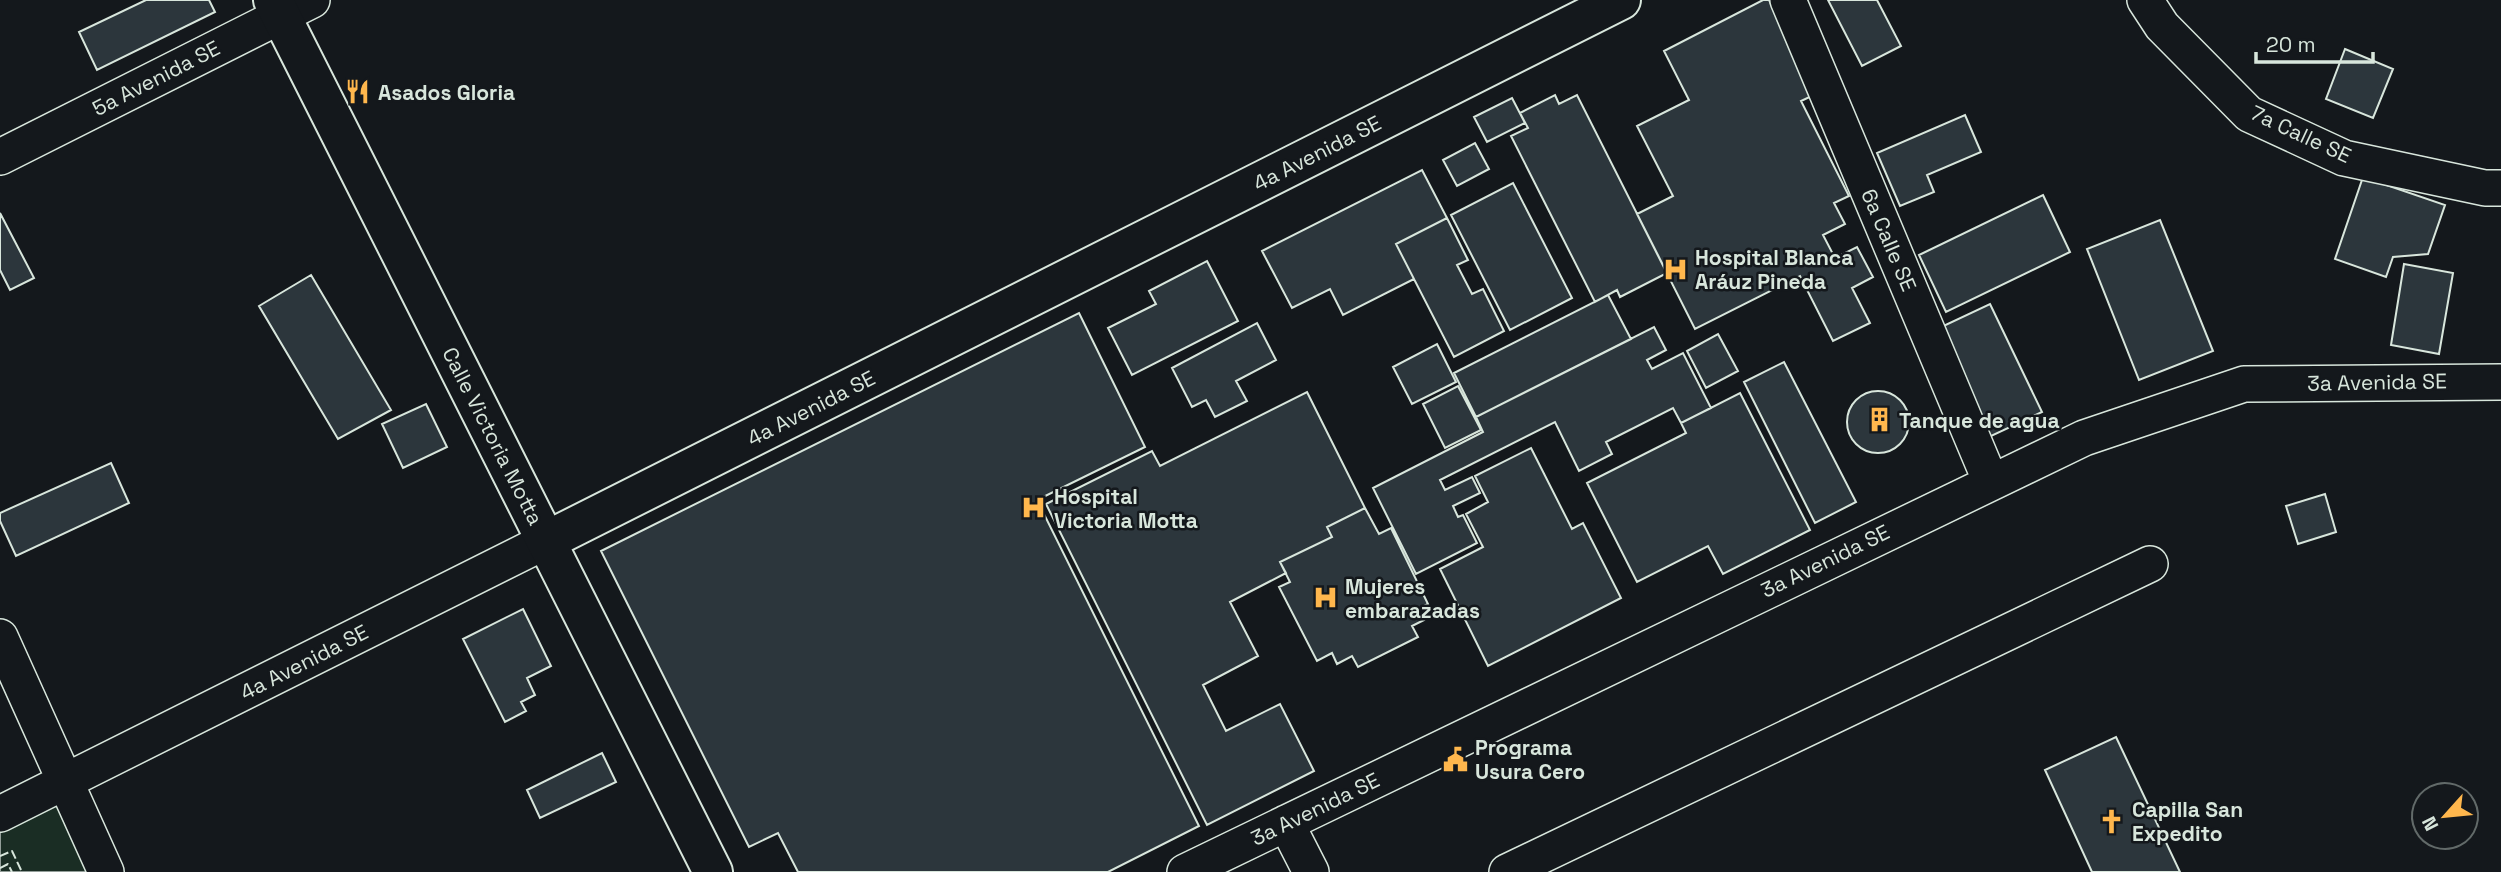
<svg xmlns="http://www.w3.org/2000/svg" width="2501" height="872" font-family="'Space Grotesk',sans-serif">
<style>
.green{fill:#1a2d24;stroke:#939e99;stroke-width:2}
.building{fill:#2c363c;stroke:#d8e6dc;stroke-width:2}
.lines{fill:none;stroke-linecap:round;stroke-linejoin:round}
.street-casing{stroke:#d8e6dc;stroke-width:38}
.secondary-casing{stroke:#d8e6dc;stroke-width:42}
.street{stroke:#14181c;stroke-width:35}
.secondary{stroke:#14181c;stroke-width:38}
.fence{stroke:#d8e6dc;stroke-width:2;stroke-dasharray:9 3.5;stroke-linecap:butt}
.labels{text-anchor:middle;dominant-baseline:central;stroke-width:5;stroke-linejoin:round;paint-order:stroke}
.street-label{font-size:21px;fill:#d8e6dc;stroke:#14181c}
.poi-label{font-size:21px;font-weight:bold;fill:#d8e6dc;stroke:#14181c;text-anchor:start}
</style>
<rect width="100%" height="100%" fill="#14181c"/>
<path class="green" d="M59,800L93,872H0V829Z"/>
<path class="building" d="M146,0H209L215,12L97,70L79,32Z
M1763,0H1769L1816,94L1801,101L1849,196L1834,203L1845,224L1823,235L1835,258L1857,247L1873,277L1852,288L1870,323L1833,341L1800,276L1695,329L1637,214L1673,196L1637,126L1689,100L1664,51Z
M1828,0H1877L1901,46L1862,66Z
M2345,49L2393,69L2373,118L2326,99Z
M1555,95L1559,104L1577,95L1667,273L1620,297L1617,290L1595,302L1511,136L1528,128L1520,113Z
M1512,98L1525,123L1487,142L1474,117Z
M1965,115L1981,152L1927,175L1934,192L1900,206L1877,153Z
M1475,143L1489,169L1457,186L1443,160Z
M1422,170L1447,218L1396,244L1414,279L1343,315L1330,289L1292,308L1262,251Z
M2363,177L2445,205L2428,254L2393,257L2386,277L2335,259Z
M1513,183L1572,298L1510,330L1451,215Z
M2043,195L2070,252L1946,312L1919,255Z
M0,213L34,278L10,290L0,270Z
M1447,218L1468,260L1457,265L1472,294L1483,289L1504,331L1454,357L1396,244Z
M2160,220L2213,351L2139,380L2087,249Z
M1207,261L1238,321L1132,375L1108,328L1156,304L1149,291Z
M2404,264L2453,273L2439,354L2391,345Z
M311,275L391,410L338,439L259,306Z
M1608,295L1631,339L1476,417L1454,373Z
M1990,304L2042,412L1989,437L1937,329Z
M1079,313L1145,447L1037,500L1199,826L1108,872H798L778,833L749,847L601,551Z
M1257,323L1276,360L1236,381L1247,401L1215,417L1206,400L1192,407L1172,368Z
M1654,327L1666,350L1647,360L1652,369L1683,353L1711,408L1681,423L1673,408L1606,442L1612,454L1579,471L1555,422L1440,480L1445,490L1472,477L1480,493L1453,506L1458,517L1463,515L1477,543L1416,574L1373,488L1483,432L1476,417Z
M1718,334L1738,371L1706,388L1687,351Z
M1437,344L1456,382L1412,404L1393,367Z
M1784,362L1856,502L1815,523L1744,382Z
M1458,386L1481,430L1445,448L1423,404Z
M1847 422a31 31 0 1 1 62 0a31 31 0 1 1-62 0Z
M1307,392L1365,508L1327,527L1332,537L1280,562L1286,573L1230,602L1258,656L1203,685L1226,731L1280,704L1314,771L1207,825L1046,504L1152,451L1160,466Z
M1740,393L1810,530L1723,574L1708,546L1637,582L1587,483L1686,433L1681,423Z
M426,404L447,447L403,468L382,424Z
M1531,448L1572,529L1583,523L1621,598L1488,666L1440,569L1483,547L1466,514L1488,502L1475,476Z
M111,463L129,503L16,556L0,521V513Z
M2325,494L2336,532L2298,544L2286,506Z
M1365,508L1379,534L1391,528L1428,604L1418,609L1424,620L1412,626L1418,637L1358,667L1352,656L1337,664L1332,653L1317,661L1279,587L1290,582L1280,562L1332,537L1327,527Z
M523,609L551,666L527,678L535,695L521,702L526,711L505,722L463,639Z
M2116,737L2180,872H2092L2045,770Z
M602,753L616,782L540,818L527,790Z"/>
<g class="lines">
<defs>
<path id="street" d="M1788,0L1990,480
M2145,0L2162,26L2249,114L2344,158L2485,188H2501
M0,157L312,0
M0,637L106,872
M0,814L546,541
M1286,823L1311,872
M1185,872L2084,438L2244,384L2501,382
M1507,872L2150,564"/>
<path id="secondary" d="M273,0L713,872
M546,541L1621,0"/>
</defs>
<use href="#street" class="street-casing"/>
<use href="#secondary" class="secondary-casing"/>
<use href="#street" class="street"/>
<use href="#secondary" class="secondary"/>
<path class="fence" d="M0,856L12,851L22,872
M0,868L8,864L12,872"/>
</g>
<defs>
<symbol id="restaurant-bare" viewBox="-9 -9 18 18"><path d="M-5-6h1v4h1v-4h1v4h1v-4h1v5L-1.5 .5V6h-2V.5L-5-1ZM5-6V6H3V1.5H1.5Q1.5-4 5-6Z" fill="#ffb74d" stroke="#14181c" stroke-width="2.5" paint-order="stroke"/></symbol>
<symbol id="hospital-bare" viewBox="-9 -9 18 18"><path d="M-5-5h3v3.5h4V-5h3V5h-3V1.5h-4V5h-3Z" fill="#ffb74d" stroke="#14181c" stroke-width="2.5" paint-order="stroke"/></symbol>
<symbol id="building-bare" viewBox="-9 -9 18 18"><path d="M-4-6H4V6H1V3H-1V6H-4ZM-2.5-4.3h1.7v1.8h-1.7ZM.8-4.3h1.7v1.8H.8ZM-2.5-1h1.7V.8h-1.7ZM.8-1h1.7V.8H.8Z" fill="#ffb74d" stroke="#14181c" stroke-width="2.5" paint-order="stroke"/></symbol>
<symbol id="civic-bare" viewBox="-9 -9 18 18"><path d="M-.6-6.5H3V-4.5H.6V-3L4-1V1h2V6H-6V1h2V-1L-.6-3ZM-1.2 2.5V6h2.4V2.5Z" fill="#ffb74d" stroke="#14181c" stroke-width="2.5" paint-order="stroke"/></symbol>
<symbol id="church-bare" viewBox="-9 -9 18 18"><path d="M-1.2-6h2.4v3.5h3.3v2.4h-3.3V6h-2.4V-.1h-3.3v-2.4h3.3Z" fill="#ffb74d" stroke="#14181c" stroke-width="2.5" paint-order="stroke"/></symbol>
</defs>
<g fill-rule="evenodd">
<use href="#restaurant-bare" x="340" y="74" width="35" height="35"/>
<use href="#hospital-bare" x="1658" y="252" width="35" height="35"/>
<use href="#building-bare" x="1862" y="402" width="35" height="35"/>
<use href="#hospital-bare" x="1016" y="490" width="35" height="35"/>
<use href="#hospital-bare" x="1308" y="580" width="35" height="35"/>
<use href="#civic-bare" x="1438" y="742" width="35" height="35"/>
<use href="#church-bare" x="2094" y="804" width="35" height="35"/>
</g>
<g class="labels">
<g class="street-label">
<text transform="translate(156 78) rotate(-27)">5a Avenida SE</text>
<text transform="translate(2301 134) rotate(25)">7a Calle SE</text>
<text transform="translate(1317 153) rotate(-27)">4a Avenida SE</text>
<text transform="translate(1889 240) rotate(67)">6a Calle SE</text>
<text transform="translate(2377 382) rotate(-1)">3a Avenida SE</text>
<text transform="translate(811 408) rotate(-27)">4a Avenida SE</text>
<text transform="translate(493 436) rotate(63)">Calle Victoria Motta</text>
<text transform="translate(1825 561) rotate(-26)">3a Avenida SE</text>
<text transform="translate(304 662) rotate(-27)">4a Avenida SE</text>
<text transform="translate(1315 809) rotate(-26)">3a Avenida SE</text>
</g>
<g class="poi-label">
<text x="378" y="92">Asados Gloria</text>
<text x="1695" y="257">Hospital Blanca<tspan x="1695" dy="24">Aráuz Pineda</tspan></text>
<text x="1899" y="420">Tanque de agua</text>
<text x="1054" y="496">Hospital<tspan x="1054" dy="24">Victoria Motta</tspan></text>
<text x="1345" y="586">Mujeres<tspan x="1345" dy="24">embarazadas</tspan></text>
<text x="1475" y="747">Programa<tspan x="1475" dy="24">Usura Cero</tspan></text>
<text x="2132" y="809">Capilla San<tspan x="2132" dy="24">Expedito</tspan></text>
</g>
</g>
<g transform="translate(2445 816) rotate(243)"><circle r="33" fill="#14181c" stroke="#626a69" stroke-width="2"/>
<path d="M0-5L12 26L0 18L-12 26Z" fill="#ffb74d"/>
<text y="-10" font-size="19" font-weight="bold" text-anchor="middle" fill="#d8e6dc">N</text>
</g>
<path d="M2256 52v10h117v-10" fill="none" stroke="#d8e6dc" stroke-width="3.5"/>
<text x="2266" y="52" font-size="21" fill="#d8e6dc" stroke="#14181c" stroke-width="5" paint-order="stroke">20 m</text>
</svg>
